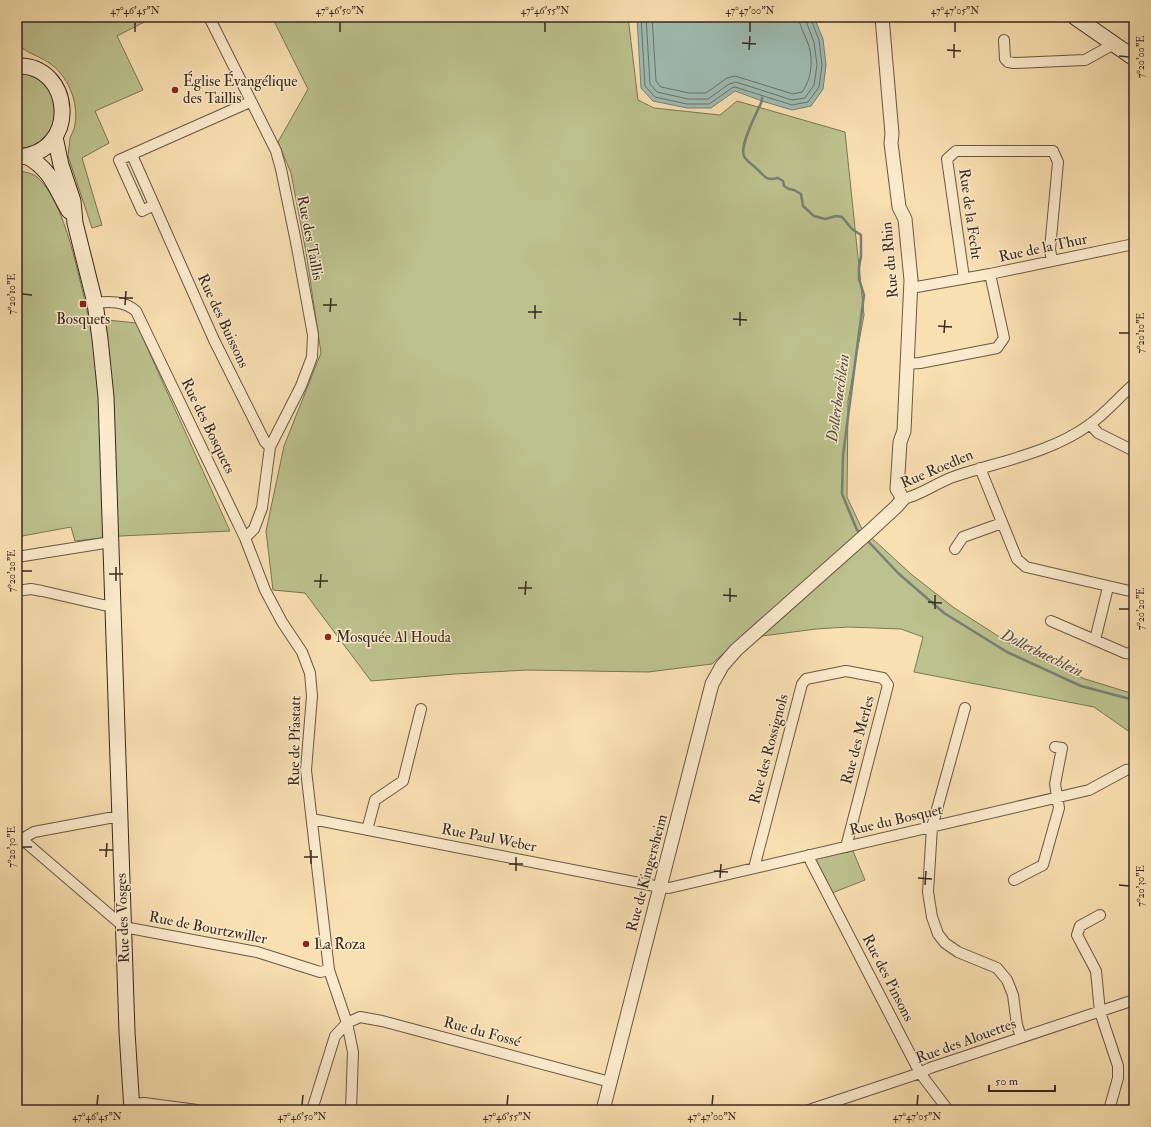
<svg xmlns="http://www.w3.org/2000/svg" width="1151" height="1127" font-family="'IM FELL Double Pica',serif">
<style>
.green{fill:#bcc28d;stroke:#7a7658}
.water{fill:#9ebcb2;stroke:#758178}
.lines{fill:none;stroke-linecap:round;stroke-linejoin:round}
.shore{stroke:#6a726a;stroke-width:1}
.stream{stroke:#758178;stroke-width:2.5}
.minor-casing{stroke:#685746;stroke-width:12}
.tertiary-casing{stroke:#685746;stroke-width:15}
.secondary-casing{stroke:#372922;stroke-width:17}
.minor{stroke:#fbebcc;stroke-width:10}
.tertiary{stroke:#fbebcc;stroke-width:13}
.secondary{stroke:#fbebcc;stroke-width:15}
.ticks{fill:none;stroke:#372922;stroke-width:1.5}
.poi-dot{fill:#8f2418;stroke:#fbebcc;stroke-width:1.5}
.labels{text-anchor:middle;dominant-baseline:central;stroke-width:3;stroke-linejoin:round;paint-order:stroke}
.poi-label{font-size:15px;fill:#372922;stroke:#fbebcc;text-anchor:start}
.street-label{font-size:15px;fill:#372922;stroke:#fbebcc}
.water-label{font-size:16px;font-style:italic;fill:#514e46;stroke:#fbebcc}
.neatline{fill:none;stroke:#372922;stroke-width:1.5}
.ticks-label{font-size:10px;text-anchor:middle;fill:#372922}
</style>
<rect width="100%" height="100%" fill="#f9e0b1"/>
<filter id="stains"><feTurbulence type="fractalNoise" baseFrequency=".005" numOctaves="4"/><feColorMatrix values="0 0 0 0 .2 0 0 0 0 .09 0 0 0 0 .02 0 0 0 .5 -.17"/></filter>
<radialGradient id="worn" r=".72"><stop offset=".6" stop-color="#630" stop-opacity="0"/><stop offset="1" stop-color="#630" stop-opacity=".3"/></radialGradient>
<path class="green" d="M17,17H154L117,36L143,90L95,111L109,143L82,158L102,225L92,228L68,156C69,150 69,144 70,138C71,135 73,132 74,129C80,106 70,79 52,65C41,56 27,54 17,44Z
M272,17H628L638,100L654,108L720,115L737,101L845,132L864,315L848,401L847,497L862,529L911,574L953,607L1012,645L1085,679L1134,694V735L1094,707L914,672L923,637L901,629L848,627L816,629L739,639L712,664L648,672L527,670L455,674L371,681L305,593L273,590L266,531L284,446L321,353L306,252L291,173L278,142L308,89Z
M17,72C28,74 40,78 47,87C62,104 55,136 35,147C30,149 22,150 17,151Z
M17,170C23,172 33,173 37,177C66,202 79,280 89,318L136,323L230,531L120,536L75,541L71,527L17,537Z
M853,851L865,880L832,893L814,858Z"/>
<path class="water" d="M637,17H814L823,39L826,65L823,89L811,106L792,110L762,101L735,91L711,108H687L653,101L641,88Z"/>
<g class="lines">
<path class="shore" d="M641,17L645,86L655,97L687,104H709L732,88L735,87L792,105L808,102L819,87L822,65L819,40L810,17
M646,17L650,84L657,92L688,99H708L729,84L736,82L792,100L805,98L814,85L817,65L814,42L806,21L805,17
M652,17L656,81L661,87L689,93H706L727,78L735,76L793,94L802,92C812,79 814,57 807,41C804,33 799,25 799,17"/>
<path class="stream" d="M762,98V101C757,112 739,146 744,156C746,161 753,165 757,169C766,177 765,181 778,178L783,181L784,186L789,189L794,190L801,194L803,206L814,216L825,219L836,216L842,217L852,229L861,235V256L859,267V279L864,295L843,455L842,494L857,530L861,534
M866,539L898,573L944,613L1007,652L1081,686L1134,700"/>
<defs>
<path id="minor" d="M209,17L276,151L281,169L296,242L313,335L312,357L301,386L270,447L262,508L254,529L245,538
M1004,40L1005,59L1008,62L1014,63L1085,60L1114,44
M132,155L214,340L265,442L270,447
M154,205L142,211L119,160L250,102
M964,278L947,159L956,151H1053L1058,162L1050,249L1052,261
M911,288L990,274L1134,244
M95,303C110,301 124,301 136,311L245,538L265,590L282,622L302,652L310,673L312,696L306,770L329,970L347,1023L353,1052L351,1110
M907,364L920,363L997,348L1004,338L990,274
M1090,424L1098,433L1134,451
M980,468L1017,559L1026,567L1134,592
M903,499C922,495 937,482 956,476C1001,461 1050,453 1089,425C1105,414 1119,397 1134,384
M955,549L963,537L1002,523
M17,557L111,542
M1108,587L1095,640L1125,653L1134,654
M17,591L31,589L42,591L103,605L113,606
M1051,621L1095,640
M965,708L932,827L928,892L932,917L938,934L945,943L958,952L997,968L1007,980L1013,995L1017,1025L1021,1037
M312,819L660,887L669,888L1089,790L1126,770L1134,769
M367,830L375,800L403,781L421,709
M17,835L124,927L257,952L320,972L329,970
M22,839L34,832L109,818H120
M809,855L811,862L920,1073L948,1110
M754,868L802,684L806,679L846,671L883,678L888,685L846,847
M1014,880L1043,865L1059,808L1055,784L1062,748L1055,747
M1100,915L1080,926L1077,935L1096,971L1100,1012L1118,1066V1078L1109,1110
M131,1104L144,1103L197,1110
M312,1110L335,1036L347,1023L360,1017L382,1021L610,1082
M809,1110L920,1073L930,1068L1134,1000"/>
<path id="tertiary" d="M603,1110L712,684L722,666L736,650L870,531L896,507L903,499L897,489L900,442L904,431L911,280L905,219L899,207L891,143L892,134L882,17"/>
<path id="secondary" d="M1075,17L1134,58
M17,66C72,63 82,153 17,157
M55,137L61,165L73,201L75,223L95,303L100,339L106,397L127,1032L132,1110
M26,156C51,169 56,189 69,211"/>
</defs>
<use href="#minor" class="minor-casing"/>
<use href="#tertiary" class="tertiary-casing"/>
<use href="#secondary" class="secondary-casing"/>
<use href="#minor" class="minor"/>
<use href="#tertiary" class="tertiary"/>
<use href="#secondary" class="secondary"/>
</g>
<path class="ticks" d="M135,32V22M340,32V22M545,32V22M750,32V22M955,32V22M742,43L756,44M749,50L750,36M947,50L961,51M1119,56L1129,57M954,58V44M22,294L32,295M119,298H133M125,305L126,291M323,305H337M330,312L331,298M528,312H542M535,319V305M733,319L747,320M740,326V312M938,326L952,327M944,333L945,320M1119,333H1129M22,571H32M109,574H123M116,581V567M314,581H328M320,588L321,574M518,588H532M525,595L526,581M723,595L737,596M730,602V588M928,602L942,603M935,609V595M1119,609H1129M22,847H32M99,850H113M106,857L107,843M304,857H318M311,864V850M509,864H523M516,871V857M714,871L728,872M720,878L721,864M918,878L932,879M925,885L926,871M1119,885L1129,886M97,1105L98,1095M302,1105L303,1095M507,1105L508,1095M712,1105L713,1095M917,1105L918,1095"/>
<g class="poi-dot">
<circle cx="175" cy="90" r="4"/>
<rect x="79" y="300" width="8" height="8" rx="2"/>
<circle cx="328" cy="637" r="4"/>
<circle cx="306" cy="944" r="4"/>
</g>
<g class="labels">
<g class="poi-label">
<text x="183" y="81">Église Évangélique<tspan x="183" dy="17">des Taillis</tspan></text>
<text x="83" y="319" text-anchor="middle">Bosquets</text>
<text x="336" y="637">Mosquée Al Houda</text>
<text x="314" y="944">La Roza</text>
</g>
<g class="street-label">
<text transform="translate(970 214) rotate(82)">Rue de la Fecht</text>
<text transform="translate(310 238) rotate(79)">Rue des Taillis</text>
<text transform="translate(1043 248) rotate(-12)">Rue de la Thur</text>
<text transform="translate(890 260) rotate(-95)">Rue du Rhin</text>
<text transform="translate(223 321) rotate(65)">Rue des Buissons</text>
<text transform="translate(208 426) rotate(64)">Rue des Bosquets</text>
<text transform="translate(937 469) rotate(-23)">Rue Roedlen</text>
<text transform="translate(858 740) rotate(-75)">Rue des Merles</text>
<text transform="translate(295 741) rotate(-89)">Rue de Pfastatt</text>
<text transform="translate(769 749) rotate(-75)">Rue des Rossignols</text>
<text transform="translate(896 820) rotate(-13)">Rue du Bosquet</text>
<text transform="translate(489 838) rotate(11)">Rue Paul Weber</text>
<text transform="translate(647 873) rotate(-75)">Rue de Kingersheim</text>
<text transform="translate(123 918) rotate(-92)">Rue des Vosges</text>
<text transform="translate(208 928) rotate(11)">Rue de Bourtzwiller</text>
<text transform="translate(888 978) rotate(63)">Rue des Pinsons</text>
<text transform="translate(482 1032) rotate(15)">Rue du Fossé</text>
<text transform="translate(966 1041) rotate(-20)">Rue des Alouettes</text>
</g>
<g class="water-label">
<text transform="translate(838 398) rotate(-82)">Dollerbaechlein</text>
<text transform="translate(1042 653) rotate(26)">Dollerbaechlein</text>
</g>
</g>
<rect width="1151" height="1127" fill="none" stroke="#f9e0b1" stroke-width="44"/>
<path d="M989 1085v6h66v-6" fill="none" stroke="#372922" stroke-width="2"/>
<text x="995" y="1085" font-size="12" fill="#372922" stroke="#fbebcc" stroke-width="3" paint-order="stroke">50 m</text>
<rect x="22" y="22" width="1107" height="1083" class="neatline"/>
<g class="ticks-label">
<text x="135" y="14">47°46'45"N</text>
<text x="340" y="14">47°46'50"N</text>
<text x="545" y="14">47°46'55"N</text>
<text x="750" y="14">47°47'00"N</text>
<text x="955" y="14">47°47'05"N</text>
<text transform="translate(1140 57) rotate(-90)" y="4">7°20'00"E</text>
<text transform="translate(11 294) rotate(-90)" y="4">7°20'10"E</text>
<text transform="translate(1140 333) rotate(-90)" y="4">7°20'10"E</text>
<text transform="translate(11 571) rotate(-90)" y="4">7°20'20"E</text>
<text transform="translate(1140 609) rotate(-90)" y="4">7°20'20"E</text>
<text transform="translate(11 847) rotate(-90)" y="4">7°20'30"E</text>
<text transform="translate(1140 886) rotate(-90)" y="4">7°20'30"E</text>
<text x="97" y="1120">47°46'45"N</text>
<text x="302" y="1120">47°46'50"N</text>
<text x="507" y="1120">47°46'55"N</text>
<text x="712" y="1120">47°47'00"N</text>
<text x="917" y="1120">47°47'05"N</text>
</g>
<rect width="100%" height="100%" filter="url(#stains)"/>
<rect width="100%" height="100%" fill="url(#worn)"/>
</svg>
